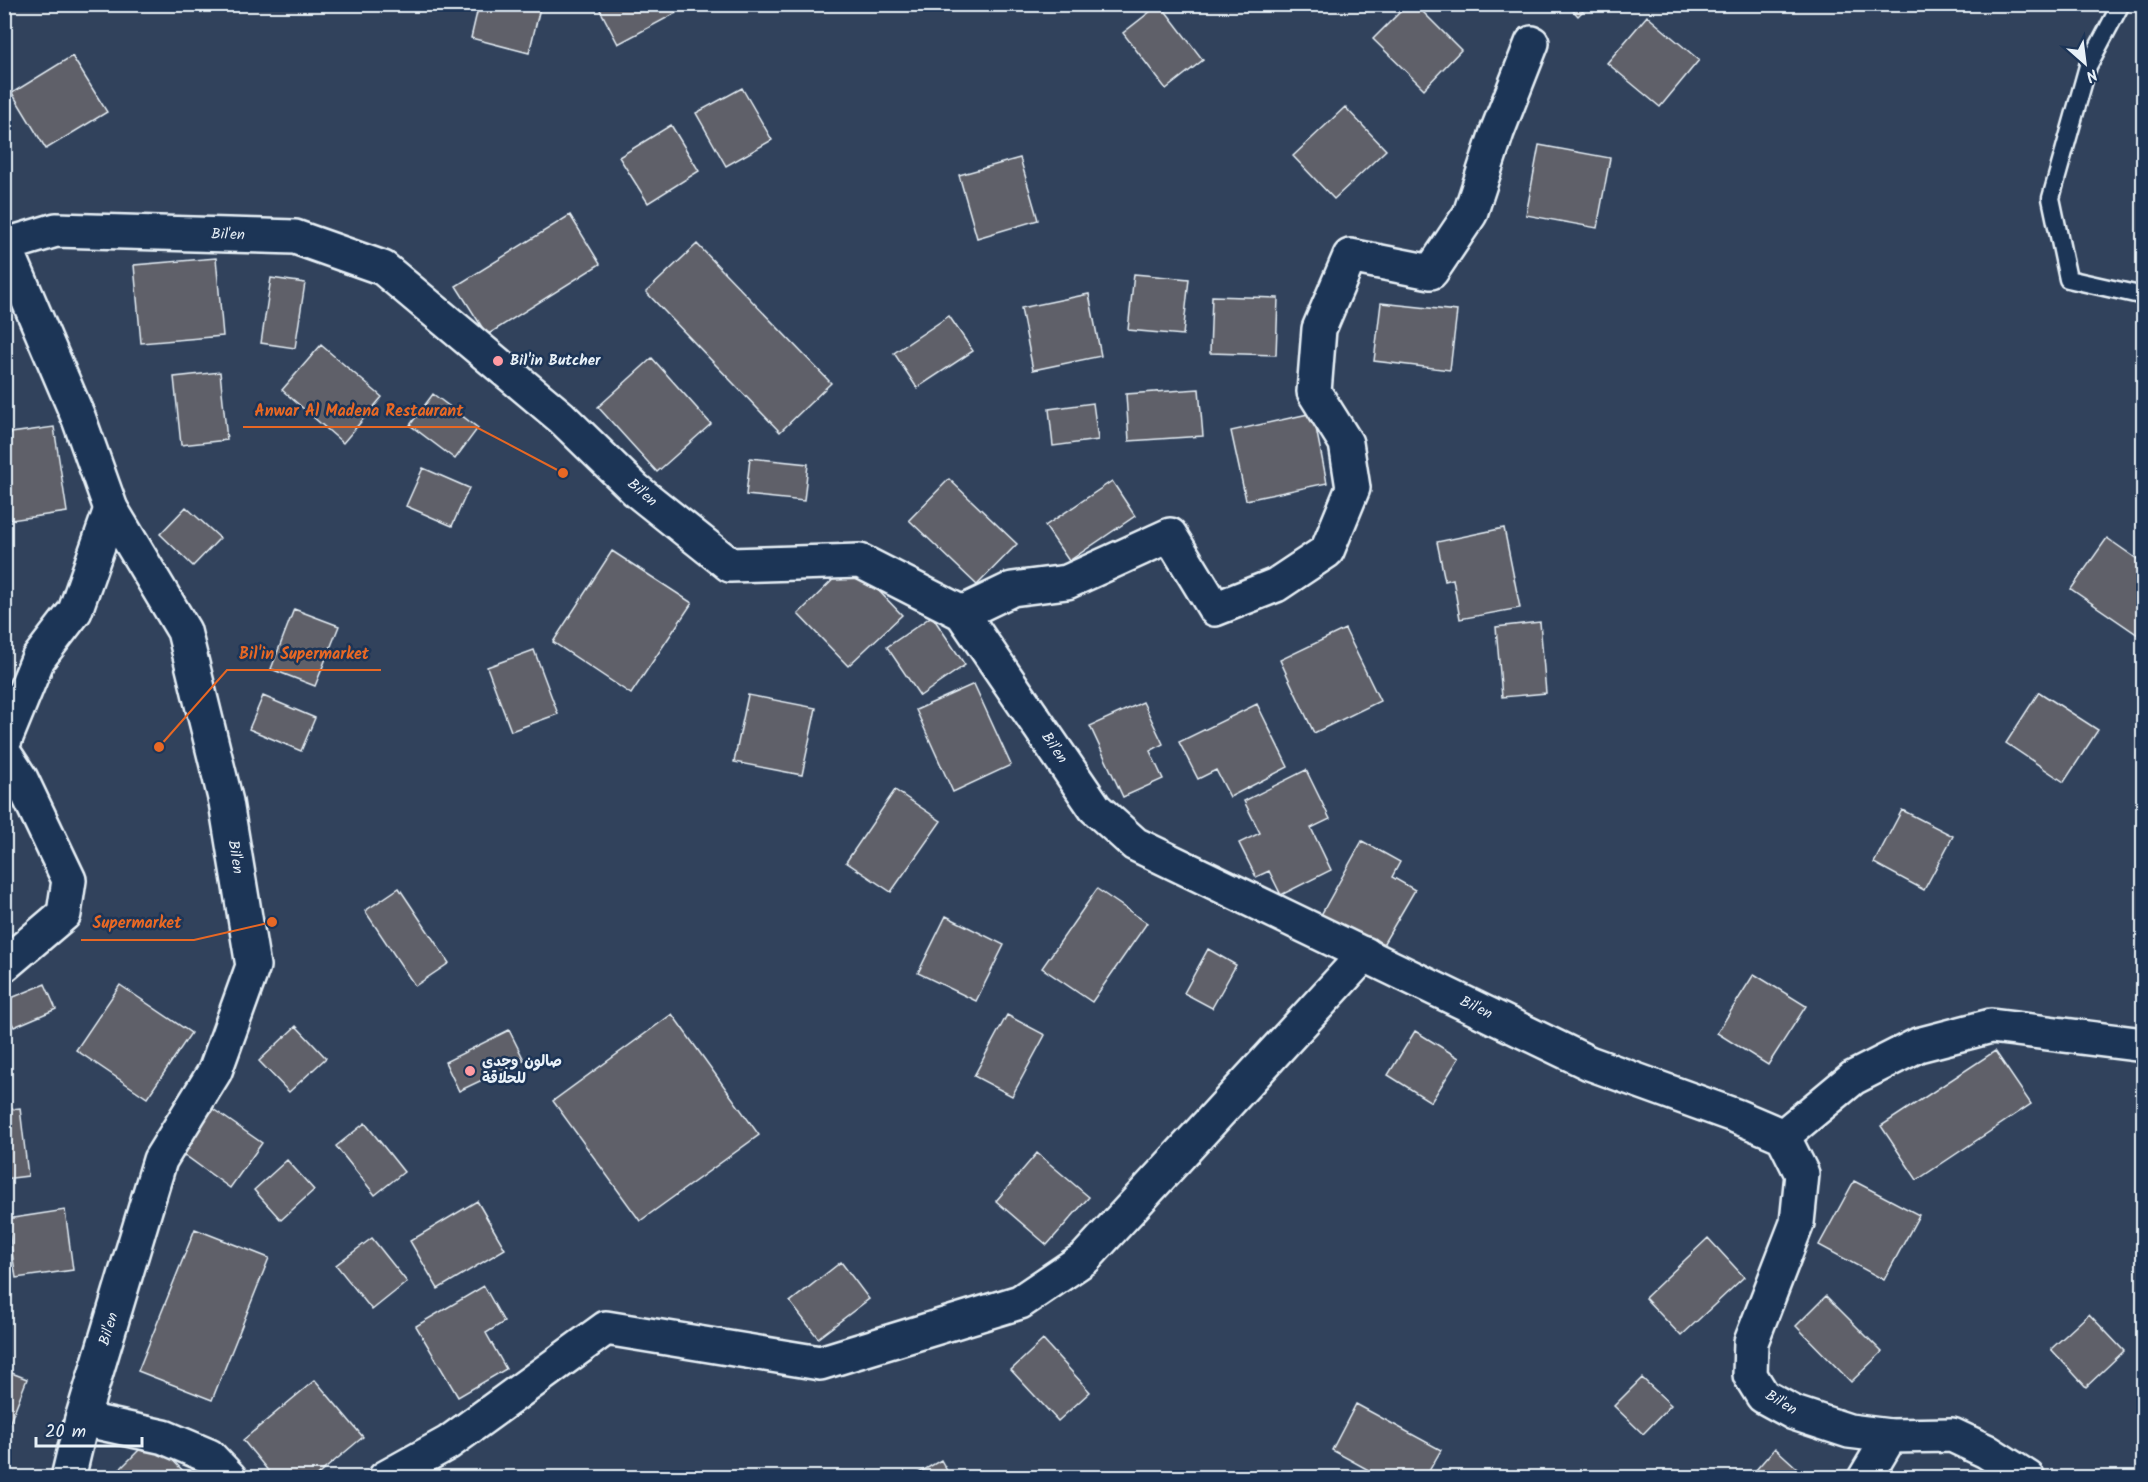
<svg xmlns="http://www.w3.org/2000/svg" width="2148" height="1482" font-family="Kalam,'Playpen Sans Arabic',sans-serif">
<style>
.building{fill:#5f6069;stroke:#e8f1f8;stroke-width:1.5}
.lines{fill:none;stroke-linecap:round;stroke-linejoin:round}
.service-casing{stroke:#e8f1f8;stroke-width:21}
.minor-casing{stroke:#e8f1f8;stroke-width:38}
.tertiary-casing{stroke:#e8f1f8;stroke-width:38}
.service{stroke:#1d3557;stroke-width:16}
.minor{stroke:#1d3557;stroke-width:33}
.tertiary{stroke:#1d3557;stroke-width:33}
.poi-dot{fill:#ff9aa2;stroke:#1d3557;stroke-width:2}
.labels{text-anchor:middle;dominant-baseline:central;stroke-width:5;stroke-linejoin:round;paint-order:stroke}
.street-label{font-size:15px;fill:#e8f1f8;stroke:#1d3557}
.poi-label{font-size:15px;font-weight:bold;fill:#e8f1f8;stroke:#1d3557;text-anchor:start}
.leader{fill:none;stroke:#e86824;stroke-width:2}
.callout-dot{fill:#e86824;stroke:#1d3557;stroke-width:2}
.callout-label{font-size:16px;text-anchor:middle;font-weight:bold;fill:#e86824;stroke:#1d3557;stroke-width:5;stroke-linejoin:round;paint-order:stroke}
</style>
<rect width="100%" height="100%" fill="#31425c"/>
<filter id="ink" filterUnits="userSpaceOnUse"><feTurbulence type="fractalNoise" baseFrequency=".0167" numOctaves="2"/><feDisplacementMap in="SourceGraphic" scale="12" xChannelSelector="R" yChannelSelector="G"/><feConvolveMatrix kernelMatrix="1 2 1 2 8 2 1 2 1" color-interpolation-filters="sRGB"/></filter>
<g filter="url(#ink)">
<path class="building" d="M479,4H541L529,53L471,38Z
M597,4H672L676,13L618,44Z
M1160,4L1203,60L1166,89L1123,33Z
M1408,4H1415L1461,50L1424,89L1373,39Z
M1567,4H1590L1578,16Z
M1647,16L1699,60L1660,107L1607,63Z
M72,56L107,112L46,149L12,93Z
M742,88L772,140L726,166L696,113Z
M1345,107L1386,150L1334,199L1293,156Z
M671,125L699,171L648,203L619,157Z
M1539,145L1610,158L1597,228L1526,215Z
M1020,158L1038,220L977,238L959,175Z
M570,215L600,264L487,335L456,286Z
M697,244L831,383L780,432L646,292Z
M216,258L223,336L141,343L134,265Z
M1134,274L1189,279L1183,335L1128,330Z
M271,278L305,283L295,348L261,343Z
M1089,294L1101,356L1033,370L1021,308Z
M1212,296L1278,298L1276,355L1210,353Z
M1381,303L1457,311L1450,370L1374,361Z
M949,316L973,351L917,388L894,353Z
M321,345L382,397L343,443L282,390Z
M652,358L711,424L657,472L598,407Z
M220,372L227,440L181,445L174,377Z
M1199,389L1203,436L1129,441L1126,394Z
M433,394L478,428L455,459L410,425Z
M1093,403L1098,440L1053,446L1049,409Z
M1313,413L1327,483L1246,500L1231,431Z
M54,427L67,512L4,521V434Z
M750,458L808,464L804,501L746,495Z
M423,468L469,488L452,526L406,506Z
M949,479L1017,544L977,585L909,520Z
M1112,481L1135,516L1069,561L1045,526Z
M186,507L220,538L193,566L160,534Z
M1504,528L1520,608L1460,619L1453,579L1445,581L1437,542Z
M2107,538L2144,564V639L2071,589Z
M612,551L692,603L631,694L553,642Z
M851,562L902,615L848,666L798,614Z
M294,609L339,626L315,686L271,669Z
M932,616L965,665L920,696L887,647Z
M1540,622L1546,693L1502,697L1496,627Z
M1345,629L1380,701L1314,733L1280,660Z
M534,650L558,714L511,731L487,667Z
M974,684L1011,765L953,792L916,710Z
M2039,692L2098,730L2064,782L2006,743Z
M748,695L816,708L802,775L734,762Z
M263,696L315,718L301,751L249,729Z
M1143,702L1163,744L1150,751L1163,779L1123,797L1090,726Z
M1257,704L1288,767L1230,797L1216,770L1198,779L1179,742Z
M1306,770L1330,819L1311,828L1331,870L1281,895L1269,871L1256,877L1239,843L1260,833L1244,801Z
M895,790L941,821L891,892L846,862Z
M1902,810L1953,836L1924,890L1874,863Z
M1362,841L1400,862L1392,877L1415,890L1381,948L1321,915Z
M399,888L449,963L415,986L365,911Z
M1097,889L1147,923L1092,1002L1042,968Z
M946,916L1004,945L976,1001L918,973Z
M1208,949L1236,965L1212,1008L1184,993Z
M1754,974L1806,1006L1768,1065L1717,1033Z
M45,984L56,1009L14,1027L4,1007V1001Z
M120,985L191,1033L147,1098L76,1050Z
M672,1014L759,1135L640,1221L553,1101Z
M1007,1015L1045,1035L1012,1096L974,1076Z
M296,1026L326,1058L289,1092L259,1061Z
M509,1030L524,1060L459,1091L445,1062Z
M1415,1031L1459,1058L1431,1102L1388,1075Z
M1995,1051L2031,1104L1917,1180L1881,1126Z
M20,1108L28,1176L4,1179V1110Z
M213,1109L262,1143L230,1188L182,1153Z
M365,1123L404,1172L375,1195L336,1146Z
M1037,1153L1089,1197L1047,1245L996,1201Z
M287,1160L314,1190L281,1220L254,1190Z
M1854,1181L1919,1215L1884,1280L1819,1245Z
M477,1201L505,1249L438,1289L410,1241Z
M65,1210L73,1270L16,1278L7,1219Z
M195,1229L269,1258L212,1400L138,1371Z
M372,1238L407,1282L372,1310L336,1265Z
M1708,1238L1744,1277L1681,1336L1645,1298Z
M841,1262L869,1299L818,1338L790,1302Z
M484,1286L504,1322L486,1333L506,1369L458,1397L416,1326Z
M1826,1296L1882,1352L1851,1382L1796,1326Z
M2089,1314L2124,1351L2086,1387L2051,1349Z
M1043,1340L1090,1392L1058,1421L1011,1370Z
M4,1370L27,1379L10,1422L4,1419Z
M1642,1378L1671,1405L1643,1434L1614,1406Z
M315,1380L363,1437L314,1478H274L243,1440Z
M1356,1404L1441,1450L1425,1478H1383L1332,1450Z
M151,1438L190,1478H116L114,1475Z
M1775,1448L1808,1478H1749Z
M941,1460L951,1478H910Z"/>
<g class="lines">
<defs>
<path id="service" d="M2121,4L2088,66L2051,198L2068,279L2144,296"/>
<path id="minor" d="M962,613L1012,589L1067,582L1170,535L1215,609L1276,585L1327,551L1353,488L1346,443L1314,392L1319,329L1350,256L1431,272L1470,214L1497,132L1532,43
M4,742L38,659L75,611L111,509
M4,753L21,779L69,880L64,914L4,965
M1783,1136L1853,1078L1918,1045L1991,1026L2144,1045
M82,1419L164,1437L209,1456L230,1478
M385,1478L448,1443L606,1328L820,1363L1020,1302L1085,1258L1365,954
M1865,1478L1890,1436"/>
<path id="tertiary" d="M4,243L79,419L111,509L184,631L226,802L253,966L215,1071L160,1160L82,1419L68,1478
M6,245L56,230L295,237L383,268L561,417L636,490L730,565L860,561L962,613L1095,808L1135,844L1589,1063L1736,1116L1783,1136L1802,1174L1797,1223L1751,1342L1750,1375L1763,1396L1794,1413L1849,1431L1890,1436L1952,1435L1986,1451L2028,1478"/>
</defs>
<use href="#service" class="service-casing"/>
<use href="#minor" class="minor-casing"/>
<use href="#tertiary" class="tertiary-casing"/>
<use href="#service" class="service"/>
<use href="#minor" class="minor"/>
<use href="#tertiary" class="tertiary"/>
</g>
</g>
<g class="poi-dot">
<circle cx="498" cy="361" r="6"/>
<circle cx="470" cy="1071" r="6"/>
</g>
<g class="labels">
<g class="street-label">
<text transform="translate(228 235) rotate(2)">Bil'en</text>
<text transform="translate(642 493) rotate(41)">Bil'en</text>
<text transform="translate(1054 748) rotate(56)">Bil'en</text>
<text transform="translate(235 857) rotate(81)">Bil'en</text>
<text transform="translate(1476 1008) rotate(26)">Bil'en</text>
<text transform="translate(109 1329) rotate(-73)">Bil'en</text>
<text transform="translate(1781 1403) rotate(31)">Bil'en</text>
</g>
<g class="poi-label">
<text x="510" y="361">Bil'in Butcher</text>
<text x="482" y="1062">صالون وجدي<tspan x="482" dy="17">للحلاقة</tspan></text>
</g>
</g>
<path class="leader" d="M563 473L476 427H243M159 747L227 670H381M272 922L194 940H81"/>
<g class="callout-dot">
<circle cx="563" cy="473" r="6"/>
<circle cx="159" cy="747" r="6"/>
<circle cx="272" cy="922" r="6"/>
</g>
<g class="callout-label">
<text x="359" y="416">Anwar Al Madena Restaurant</text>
<text x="304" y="659">Bil'in Supermarket</text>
<text x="137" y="928">Supermarket</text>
</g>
<rect width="2148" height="1482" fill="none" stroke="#1d3557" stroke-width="24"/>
<rect x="12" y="12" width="2124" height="1458" fill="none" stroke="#e8f1f8" stroke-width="2" filter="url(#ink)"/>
<g transform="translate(2085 63) rotate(152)" stroke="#1d3557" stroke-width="4.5" paint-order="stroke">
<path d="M0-4.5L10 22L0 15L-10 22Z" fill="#e8f1f8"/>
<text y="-9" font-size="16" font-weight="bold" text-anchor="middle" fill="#e8f1f8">N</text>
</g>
<path d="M36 1437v9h106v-9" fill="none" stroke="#e8f1f8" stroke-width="3"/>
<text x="45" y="1437" font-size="18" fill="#e8f1f8" stroke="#1d3557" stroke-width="4.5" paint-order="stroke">20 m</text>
</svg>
